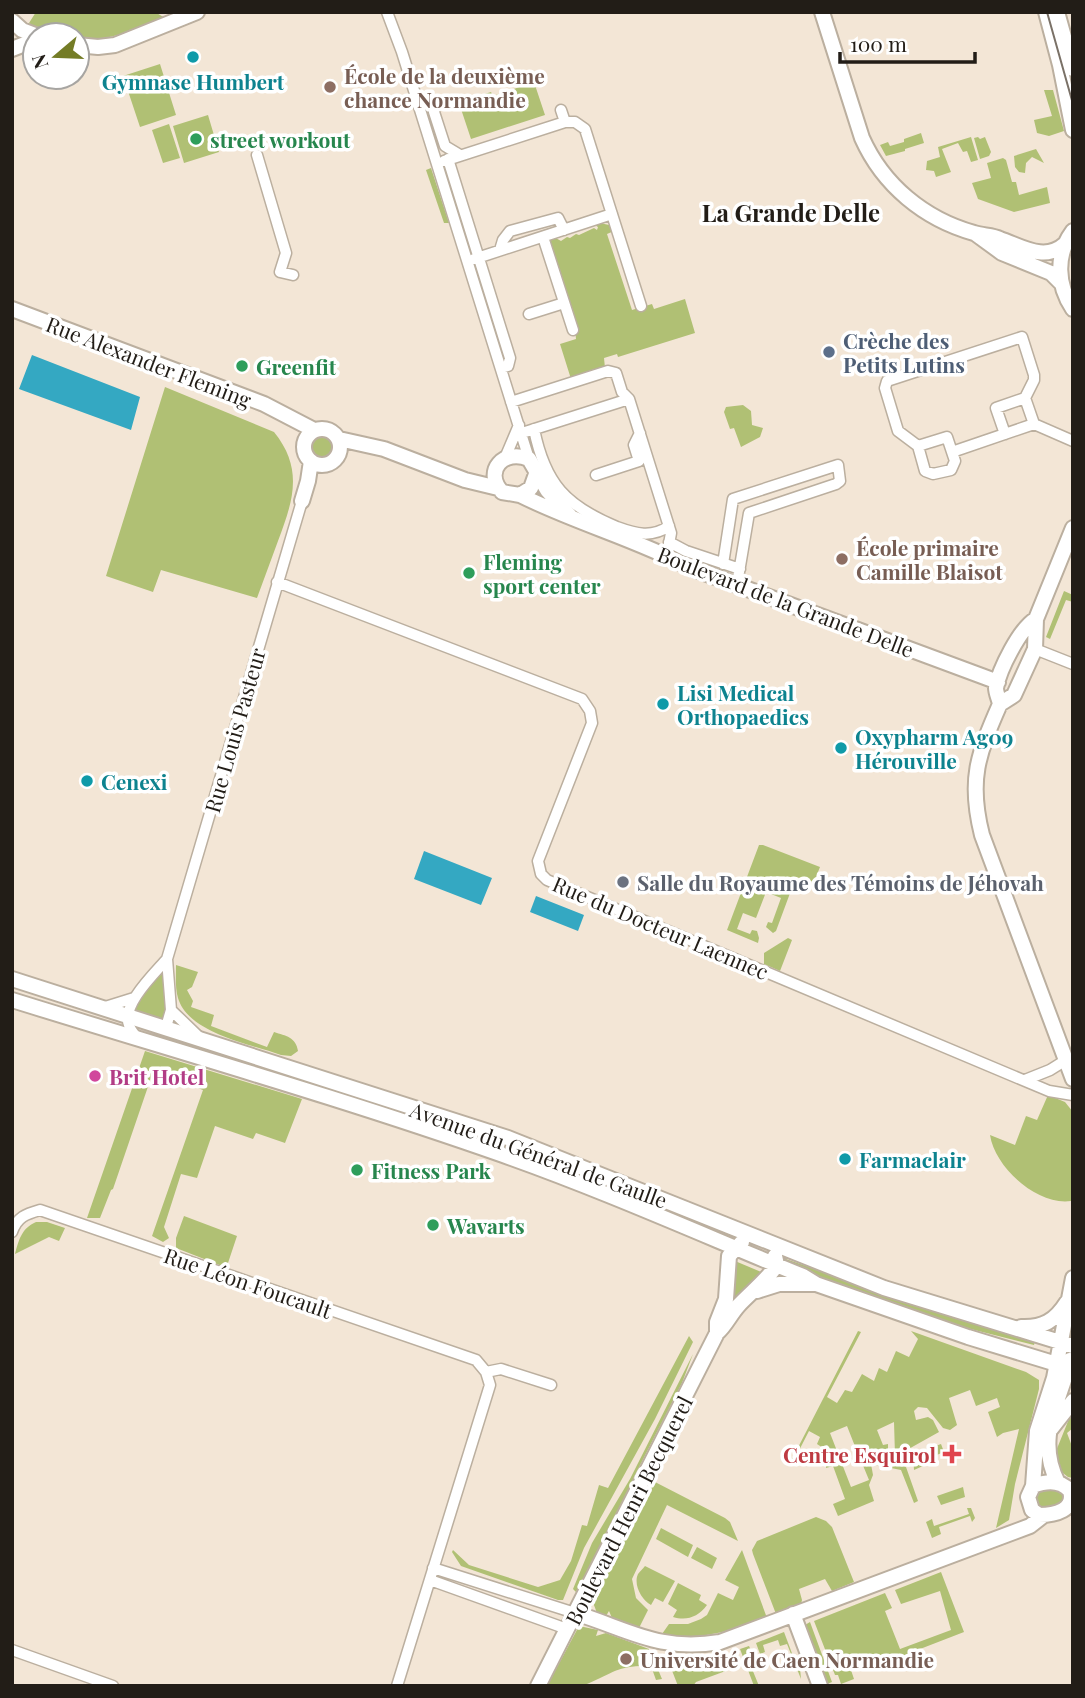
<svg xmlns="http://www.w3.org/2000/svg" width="1085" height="1698" font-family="'Playfair Display',serif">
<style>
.green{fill:#b0c074}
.water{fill:#34a8c2}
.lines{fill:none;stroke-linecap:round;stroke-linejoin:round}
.street-casing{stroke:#bbaf9f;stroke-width:13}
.secondary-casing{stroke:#bbaf9f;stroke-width:18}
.street{stroke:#fff;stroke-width:10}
.secondary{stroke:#fff;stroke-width:14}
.tram{stroke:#7a7167;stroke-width:2}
.culture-dot{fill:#0f9aa8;stroke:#fff;stroke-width:2.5}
.education-dot{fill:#8d6e63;stroke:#fff;stroke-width:2.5}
.leisure-dot{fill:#2e9e5b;stroke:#fff;stroke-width:2.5}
.service-dot{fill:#5c6f8a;stroke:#fff;stroke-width:2.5}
.worship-dot{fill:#6b7280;stroke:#fff;stroke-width:2.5}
.hotel-dot{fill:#d1479c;stroke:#fff;stroke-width:2.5}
.health-dot{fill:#e0444e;stroke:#fff;stroke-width:2.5}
.labels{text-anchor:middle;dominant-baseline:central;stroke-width:7;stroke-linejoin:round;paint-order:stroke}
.education-label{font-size:21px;font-weight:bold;fill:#785e54;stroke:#fff;text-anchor:start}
.culture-label{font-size:21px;font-weight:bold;fill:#0d838f;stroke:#fff;text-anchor:start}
.leisure-label{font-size:21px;font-weight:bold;fill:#27864d;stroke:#fff;text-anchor:start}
.service-label{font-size:21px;font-weight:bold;fill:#4e5e75;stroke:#fff;text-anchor:start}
.street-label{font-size:21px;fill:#221d17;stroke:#fff}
.worship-label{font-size:21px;font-weight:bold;fill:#5b616d;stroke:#fff;text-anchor:start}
.hotel-label{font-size:21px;font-weight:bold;fill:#b23c85;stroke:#fff;text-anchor:start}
.health-label{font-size:21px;font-weight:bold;fill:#be3a42;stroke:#fff;text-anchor:end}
.quarter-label{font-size:24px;font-weight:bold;fill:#221d17;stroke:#fff}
</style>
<rect width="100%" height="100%" fill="#f3e6d6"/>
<path class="green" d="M36,12H155L165,18C137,29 108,43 77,38V35C59,35 44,34 29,23Z
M160,64L176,115L140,127L123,76Z
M534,82L545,115L471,139L460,106L473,102L472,98L491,92L493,96Z
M1044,90H1053L1064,131L1049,136L1037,133L1034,120L1052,116Z
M208,115L219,152L184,163L173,126Z
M169,124L180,158L163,163L152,130Z
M921,133L924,143L905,149V151L886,156L880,145L888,142L890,146L904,142V139Z
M971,137L978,160L971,162L967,151L963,152L958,143L942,149L951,172L936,177L934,171L926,170L927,161L940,157L938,147Z
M978,137L980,139L985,137L991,152L989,156L980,159L974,138Z
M1036,149L1044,163L1032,157L1026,163L1025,173L1019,172L1015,167L1014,156Z
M1003,158L1006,160L1012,182H1016L1019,195L1047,187L1050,203L1014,212L978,199L972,183L991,178L987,163Z
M431,168L449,223H444L426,170Z
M600,223L609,225L614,231L607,234L632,310L652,304L654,309L685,299L695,333L618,357L617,354L604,358L605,368L571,379L560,344L576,339L575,329L577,328L549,245L550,239L554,237L561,241L567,237L570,238L576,234L579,235L594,228L597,230L598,227L593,224Z
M165,387L274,432C304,469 293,501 278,541C271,560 264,579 257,598L161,570L153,592L106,576Z
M743,405L751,411L752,425L763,428L760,437L741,447L734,428L730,429L724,412L726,407Z
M310 446a12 12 0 1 1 24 0a12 12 0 1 1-24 0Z
M1064,591L1073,595V602L1066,600L1050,639L1046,637Z
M759,845H763L820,867L814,882L796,877L776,931L773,933L766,927L768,922L772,923L781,898L766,892L756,918L743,913L737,929L750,934L752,930L757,931L759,938L758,943L727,930Z
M788,938L792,940L780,971L764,964V953Z
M176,965L198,972L192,987L187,990L193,1001L191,1007L214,1015L211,1026L267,1047L274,1032C286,1036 296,1037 298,1051L291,1056L281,1055C250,1044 188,1033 178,998C175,988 176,976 176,965Z
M163,969L166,999L164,1022L133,1012L138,1001Z
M163,1036L295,1074L294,1078L162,1041Z
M145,1051L302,1099L285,1143L256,1133L253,1139L215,1126L197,1178L181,1174L164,1227L169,1238L163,1242L152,1236L203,1090L153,1072L113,1189L111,1190L100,1218H87Z
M314,1082L503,1141L500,1145L320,1090Z
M1048,1095L1065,1102L1073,1112V1196L1071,1201C1038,1206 995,1168 990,1135L1015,1145L1026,1116L1037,1120Z
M511,1145L689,1215L721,1232L719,1237L512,1149Z
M184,1216L237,1236L228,1263L222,1266L176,1248V1238Z
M36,1222H47L65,1228L59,1241L49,1237L15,1254C19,1239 22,1228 36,1222Z
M780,1257L928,1308L1035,1341L1034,1345L931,1319L781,1262Z
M735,1261L766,1274L732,1305Z
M858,1331L861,1332L827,1397L837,1403L845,1390L852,1392L862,1374L874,1381L879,1368L887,1372L896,1351L909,1357L918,1339L911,1331L1026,1372L1039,1380V1389L1015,1484L1009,1520L996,1528L1019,1429L1003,1433L997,1437L988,1412L1000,1407L997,1398L976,1406L970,1390L949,1398L957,1425L950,1430L943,1428L927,1408L918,1407L914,1411L916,1420L928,1417L933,1420L939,1432L905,1451V1455L900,1458L895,1455L894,1422L877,1430L883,1445L888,1444V1458L860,1459L847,1426L830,1433L851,1487L869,1480L862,1463L888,1461L893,1465L898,1463L906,1467L918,1501L914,1503L901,1470L871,1464L873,1475L869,1485L874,1501L838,1516L833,1504L845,1499L833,1466L826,1468V1466L816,1460L823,1448L817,1444L820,1437L809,1431L791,1466L789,1465Z
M689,1336L693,1342L655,1419L584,1548L563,1600H558L461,1566L452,1552L453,1550L469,1565L538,1587L560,1580L571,1561L582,1525L587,1526L599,1485L608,1488Z
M693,1354L682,1383L634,1477L625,1500L576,1592L573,1589L592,1543L630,1479Z
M1073,1409V1428L1067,1433L1073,1449V1478L1068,1477L1059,1470L1056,1451Z
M941,1444L944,1452L922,1461L923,1466L914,1470L913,1454Z
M655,1482L725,1518L730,1522L738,1541L667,1505L632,1579L636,1598L648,1610L639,1628L612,1618L609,1611L606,1616L597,1613L592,1600L642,1504L648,1486Z
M1045,1485L1065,1492L1063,1504C1043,1511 1021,1504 1045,1485Z
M963,1487L965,1497L941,1505L937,1496Z
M967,1508H971L975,1518L972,1522L970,1516L939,1527L941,1534L932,1538L926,1522L932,1519L934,1526L969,1514Z
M816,1517L826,1521L832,1527L854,1582L832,1591L825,1579L799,1589L802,1600L801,1604L776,1614L753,1554L752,1550L757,1541Z
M661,1528L693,1545L688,1557L656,1539Z
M697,1547L717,1558L712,1569L691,1558Z
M742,1550L767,1618C732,1630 700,1642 662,1634L669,1624H688L701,1619L707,1615L718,1593L733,1600L739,1587L725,1580Z
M645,1566L675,1581L663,1602L655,1598L651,1605C642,1600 633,1585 638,1574C640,1571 643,1569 645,1566Z
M941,1572L964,1632L871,1668L869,1663L851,1670L854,1679L841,1684L838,1675H835L814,1621L885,1593L892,1608L885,1611L900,1649L951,1630L940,1591L901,1604L895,1590Z
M678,1583L701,1595L699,1600L707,1605C698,1617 687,1621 673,1617L677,1610L668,1604Z
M810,1622L832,1682L827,1684L805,1625Z
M579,1626L598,1630L596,1636L606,1633L649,1649L650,1656L647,1659L649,1663L657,1667L662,1679L656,1680L651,1666C618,1665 615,1672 587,1684C577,1689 559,1686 547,1686Z
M784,1632L796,1664L800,1668L801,1679L787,1644L780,1646L778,1640L763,1645L765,1652L760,1654L756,1643Z
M749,1646L754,1657L748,1659L759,1686H754L740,1649Z
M733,1655L735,1661L731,1669L696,1682L693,1686H678L671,1668L693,1666Z"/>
<path class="water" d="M32,355L140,397L131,430L19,389Z
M424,851L492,878L481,905L414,879Z
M536,896L584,915L578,931L530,912Z"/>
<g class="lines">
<defs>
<path id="street" d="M387,12L402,52L529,459
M434,112L445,146L460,155
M565,122H575L585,129L641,306
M257,155L286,253L280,272L293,275
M448,159L510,358L508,366L501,368
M444,161L565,122L561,110
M543,237L573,330
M500,250L503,240L510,231L558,218L564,230
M474,259L612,214
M529,314L564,303
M511,402L608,371L616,373L622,392L629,399
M534,429C545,484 566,506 617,527C636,534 652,538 669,526
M522,433L629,399L671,533L667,555
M1005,434L996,408L1025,398L1034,424L1073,441
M918,446L925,471L933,474L951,470L955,461L947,437L918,446L898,431L885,388L887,381L1022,337L1034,375V380L1025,398
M952,452L1034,424
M505,458L519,425
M596,475L639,461L634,445L640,433
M669,542L686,551L740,569
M723,564L733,499L838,465L840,481L836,484L749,513L737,584
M277,582L582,699L590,711L592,723L538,861L541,874L547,880L1049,1091L1073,1095
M1035,649L1073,664
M102,1008L134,998
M171,1010L198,1036
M166,1027L171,1010L167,959L302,501
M138,1039C135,1035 130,1030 129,1025C121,1005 155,973 167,959
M1025,1080L1050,1070L1066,1060
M12,1232C17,1217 26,1214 40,1210L476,1360L486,1372L490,1385L397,1686
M486,1372L501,1369L551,1385
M433,1568L575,1613
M430,1580L567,1629
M12,1650L113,1686"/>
<path id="secondary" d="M822,12L862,138C883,185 924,219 974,233C983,236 992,235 1000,239C1023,247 1045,262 1065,244
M1046,12L1060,65L1073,130
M1057,12L1073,69
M12,21L22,30L35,35
M77,45L98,47L115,45L197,12
M12,49L35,40
M1073,231C1055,255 1057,285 1073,309
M976,234L1002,253L1051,273L1061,283
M12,309L264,404L314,430
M304 447a18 18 0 1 1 36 0a18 18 0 1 1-36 0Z
M339,439L384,449L465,480L498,488
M536,474L531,488L520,495L502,492C483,471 504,448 529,459L547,490L570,516
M520,495C576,523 636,539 691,568L998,682
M302,501L308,481L311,461
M1000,704C978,754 968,780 982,835L1073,1079
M1000,704L1014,695L1035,649L1036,619L1073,528
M1000,704C999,699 996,693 996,688C999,670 1020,628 1036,619
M12,979L508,1138L884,1288L1073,1346
M12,1000C176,1051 341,1098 503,1155C605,1191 703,1235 803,1276L816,1284L968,1337L1073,1369
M757,1291L779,1284H816
M1021,1327C1043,1328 1055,1321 1067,1302
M717,1333V1322L726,1299L729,1256L742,1242
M1051,1429L1073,1401
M1058,1483C1035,1438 1059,1404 1070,1360
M1033,1486C1046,1481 1060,1479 1070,1491C1076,1510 1055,1515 1039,1515L1032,1510L1028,1497L1033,1486L1037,1431L1054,1378L1073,1278
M575,1613C630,1630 659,1652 720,1642L1030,1526L1044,1515
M793,1614L820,1686
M538,1686L717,1333C726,1325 730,1315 738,1306C751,1292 766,1281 777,1265L775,1256"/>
</defs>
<use href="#street" class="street-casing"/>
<use href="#secondary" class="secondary-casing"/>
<use href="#street" class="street"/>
<use href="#secondary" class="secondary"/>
<path class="tram" d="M1047,12L1073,104"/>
</g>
<g class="culture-dot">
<circle cx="193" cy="57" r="7"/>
<circle cx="663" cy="704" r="7"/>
<circle cx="841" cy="748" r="7"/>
<circle cx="87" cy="781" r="7"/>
<circle cx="845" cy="1159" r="7"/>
</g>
<g class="education-dot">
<circle cx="330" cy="87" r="7"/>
<circle cx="842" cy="559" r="7"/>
<circle cx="626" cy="1659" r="7"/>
</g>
<g class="leisure-dot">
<circle cx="196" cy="139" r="7"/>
<circle cx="242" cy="366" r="7"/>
<circle cx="469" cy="573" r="7"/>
<circle cx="357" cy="1170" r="7"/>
<circle cx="433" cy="1225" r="7"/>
</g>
<circle class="service-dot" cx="829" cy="352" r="7"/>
<circle class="worship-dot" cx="623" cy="882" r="7"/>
<circle class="hotel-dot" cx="95" cy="1076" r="7"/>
<path class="health-dot" d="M948.5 1443.5h7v7h7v7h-7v7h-7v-7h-7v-7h7z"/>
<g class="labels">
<g class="education-label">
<text x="344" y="75">École de la deuxième<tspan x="344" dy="24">chance Normandie</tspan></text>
<text x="856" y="547">École primaire<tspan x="856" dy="24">Camille Blaisot</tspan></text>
<text x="640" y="1659">Université de Caen Normandie</text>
</g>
<g class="culture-label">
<text x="193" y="81" text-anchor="middle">Gymnase Humbert</text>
<text x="677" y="692">Lisi Medical<tspan x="677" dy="24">Orthopaedics</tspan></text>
<text x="855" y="736">Oxypharm Ag09<tspan x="855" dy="24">Hérouville</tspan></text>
<text x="101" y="781">Cenexi</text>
<text x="859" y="1159">Farmaclair</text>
</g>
<g class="leisure-label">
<text x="210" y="139">street workout</text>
<text x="256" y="366">Greenfit</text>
<text x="483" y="561">Fleming<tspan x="483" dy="24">sport center</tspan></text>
<text x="371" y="1170">Fitness Park</text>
<text x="447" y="1225">Wavarts</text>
</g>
<g class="service-label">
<text x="843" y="340">Crèche des<tspan x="843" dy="24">Petits Lutins</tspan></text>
</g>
<g class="street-label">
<text transform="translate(149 361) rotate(21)">Rue Alexander Fleming</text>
<text transform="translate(786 601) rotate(21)">Boulevard de la Grande Delle</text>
<text transform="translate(234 730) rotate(-74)">Rue Louis Pasteur</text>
<text transform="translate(661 927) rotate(23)">Rue du Docteur Laennec</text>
<text transform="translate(539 1154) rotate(20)">Avenue du Général de Gaulle</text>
<text transform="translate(248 1282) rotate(19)">Rue Léon Foucault</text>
<text transform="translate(628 1510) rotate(-63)">Boulevard Henri Becquerel</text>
</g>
<g class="worship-label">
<text x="637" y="882">Salle du Royaume des Témoins de Jéhovah</text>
</g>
<g class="hotel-label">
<text x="109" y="1076">Brit Hotel</text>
</g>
<g class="health-label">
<text x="936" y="1454">Centre Esquirol</text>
</g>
<g class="quarter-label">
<text x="791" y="212">La Grande Delle</text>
</g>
</g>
<rect width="1085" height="1698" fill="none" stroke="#221d17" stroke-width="28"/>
<g transform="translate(56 56) rotate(251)"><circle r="33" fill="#ffffff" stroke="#a7a5a2" stroke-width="2"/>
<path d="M0-5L12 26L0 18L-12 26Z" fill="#747c26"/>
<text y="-10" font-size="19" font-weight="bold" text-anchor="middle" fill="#221d17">N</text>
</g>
<path d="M840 52v10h135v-10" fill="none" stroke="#221d17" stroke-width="3.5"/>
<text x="850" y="52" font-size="21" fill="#221d17" stroke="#ffffff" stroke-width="5" paint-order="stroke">100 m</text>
</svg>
